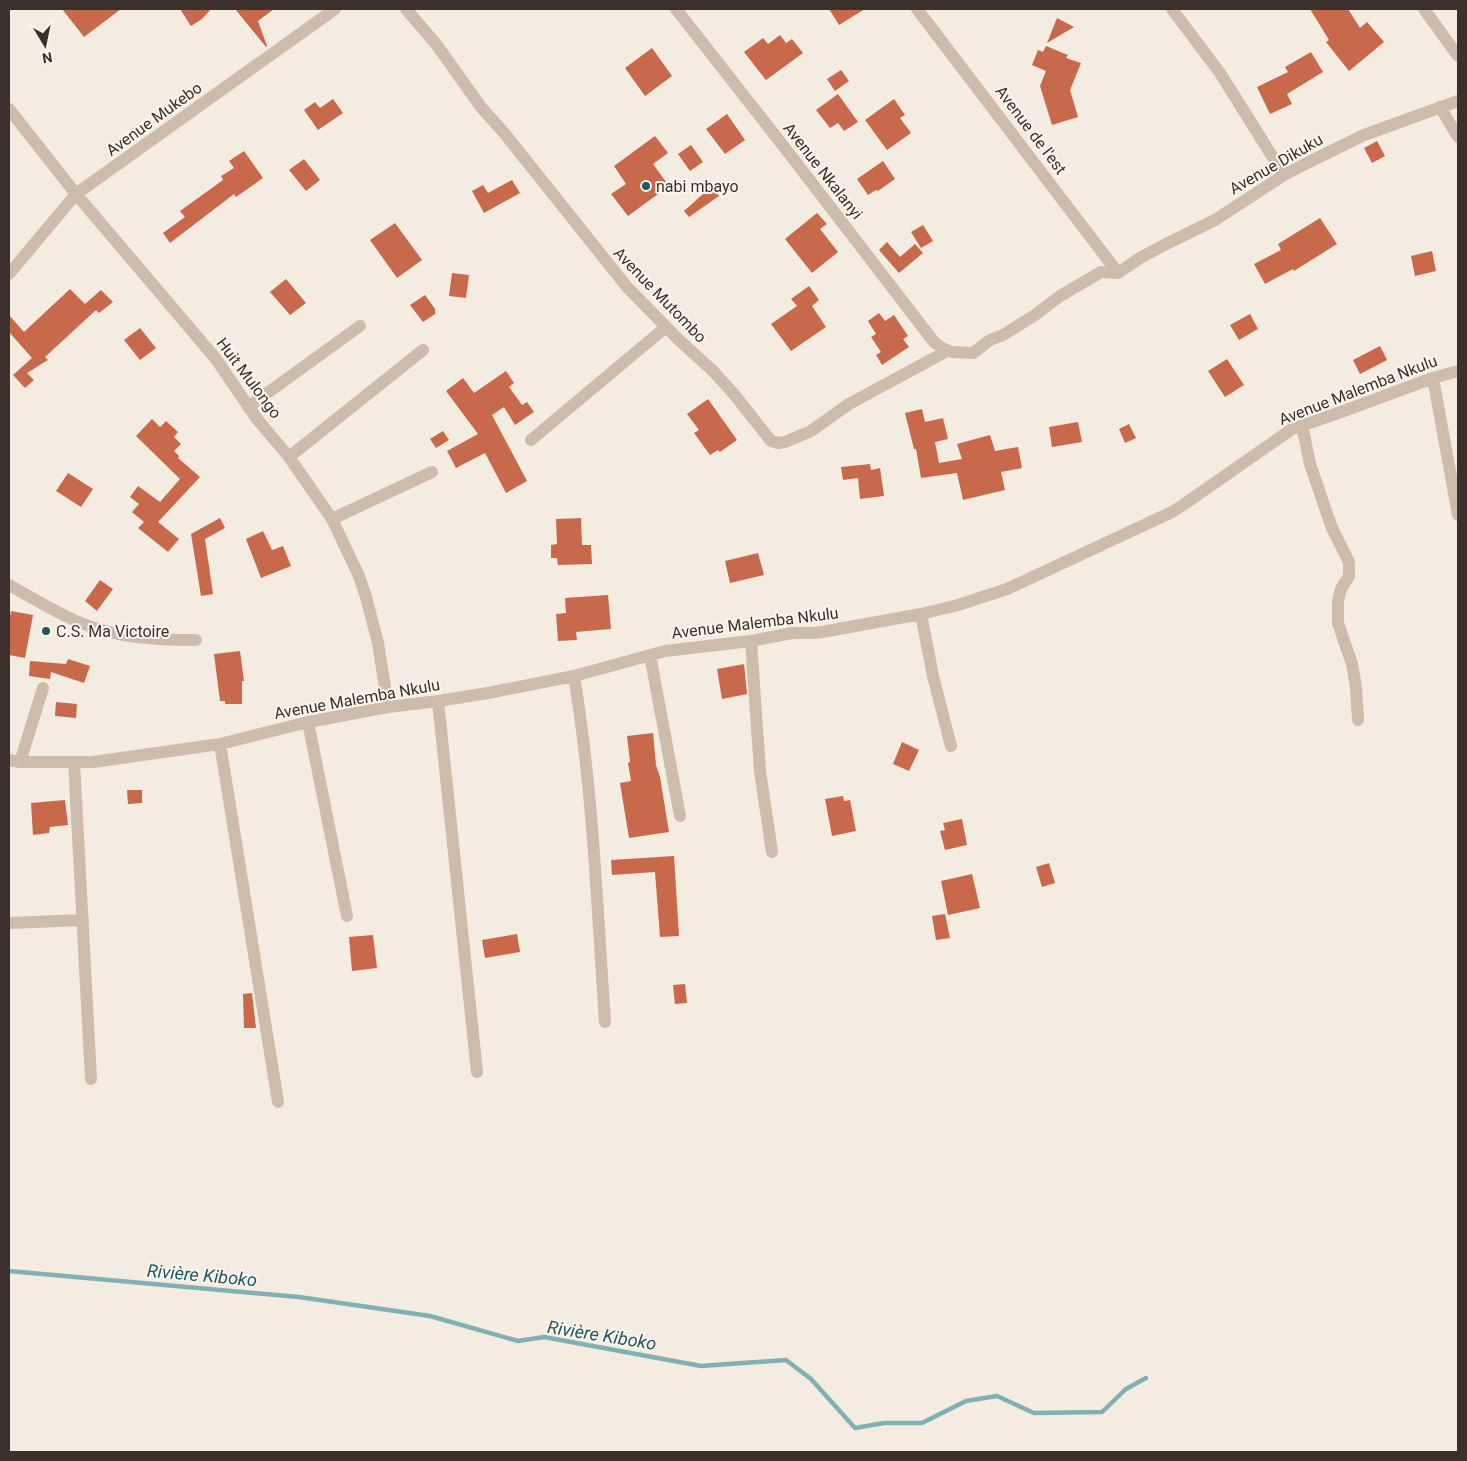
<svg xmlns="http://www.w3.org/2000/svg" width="1467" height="1461" font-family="Roboto,sans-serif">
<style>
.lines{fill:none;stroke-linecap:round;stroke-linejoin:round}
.stream{stroke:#7fb0b2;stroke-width:4.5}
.building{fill:#c8694b}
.minor{stroke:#cdbbac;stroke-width:12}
.poi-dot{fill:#1f5a5e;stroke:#fbf5ee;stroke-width:2}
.labels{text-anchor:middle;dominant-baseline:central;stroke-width:4;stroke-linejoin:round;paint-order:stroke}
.street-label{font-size:16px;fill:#3b302b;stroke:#fbf5ee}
.poi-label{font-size:16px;fill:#3b302b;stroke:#fbf5ee;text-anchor:start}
.water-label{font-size:18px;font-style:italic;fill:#1f5a5e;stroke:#fbf5ee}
</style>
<rect width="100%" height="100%" fill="#f4ebe1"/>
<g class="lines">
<path class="stream" d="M9,1271L299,1297L430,1316L518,1341L544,1337L701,1366L786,1360L811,1379L855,1428L884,1423H922L966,1401L997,1396L1034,1413L1102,1412L1126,1389L1146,1378"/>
</g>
<path class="building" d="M62,9H121L84,37Z
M180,9H211L202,19L191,26Z
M235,9H274L258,21L267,46L266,47Z
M829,9H865L839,25Z
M1310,9H1348L1360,28L1367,22L1384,42L1349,71L1326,42L1329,40Z
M1057,18L1074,27L1047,43Z
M780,35L786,43L792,39L803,53L766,80L744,52L763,38L768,44Z
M1046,46L1068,55L1066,58L1081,63L1070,90L1078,117L1052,125L1040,86L1046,71L1032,65L1038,50L1043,52Z
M652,48L672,76L645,96L625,68Z
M1311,52L1323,72L1287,94L1292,104L1270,114L1257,87L1288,72L1285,67Z
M841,70L849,81L835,91L827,79Z
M838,94L858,122L844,131L838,123L830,128L816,110Z
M333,99L343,113L318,130L304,110L315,102L320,108Z
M894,99L905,115L900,118L911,133L887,150L865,120Z
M727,114L745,140L725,154L706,129Z
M655,136L668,153L653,164L669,186L628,216L611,194L626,184L614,166Z
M1377,141L1385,156L1372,163L1364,148Z
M691,145L703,162L690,171L678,154Z
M244,151L263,178L236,197L234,194L170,243L163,233L185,217L180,211L223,180L221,176L234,168L229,161Z
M304,159L320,180L306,191L289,170Z
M883,161L895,179L878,191L876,190L868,195L857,179Z
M512,180L520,193L484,213L472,191L483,185L488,193Z
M710,183L719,196L689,217L684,211L703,194L700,190Z
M817,213L827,224L820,229L838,252L812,273L785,239Z
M1320,218L1337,244L1294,271L1293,269L1265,284L1254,264L1281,250L1278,244Z
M395,223L422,260L397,278L370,240Z
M923,225L933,241L921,248L911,232Z
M887,242L900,257L915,244L923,253L899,273L879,250Z
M1432,251L1436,271L1415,276L1411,256Z
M452,273L469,275L466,298L449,296Z
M286,279L306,303L290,315L270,292Z
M809,286L819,300L812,306L826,327L791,351L771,324L797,306L791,299Z
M70,289L85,304L101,290L113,302L99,313L96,310L45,357L48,360L27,373L34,380L25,388L13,375L32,358L9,332V315L24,332Z
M425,295L435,309V314L423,322L410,305Z
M879,313L885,321L894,315L908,336L903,339L909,347L882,365L876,355L881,352L871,337L876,334L868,321Z
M1250,314L1258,329L1239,340L1230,325Z
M140,328L156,348L140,360L124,340Z
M1380,346L1387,360L1360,374L1353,360Z
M1227,359L1244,385L1225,397L1208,371Z
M506,371L514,383L509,387L522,405L527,402L534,412L515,425L504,407L492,415L527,481L506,493L485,453L456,468L447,451L478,434L446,391L463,378L474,393Z
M708,399L737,440L720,452L718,450L710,455L694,433L699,430L687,414Z
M922,409L925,422L943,418L948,439L935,442L939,463L962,459L957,444L990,435L995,451L1018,447L1022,468L1001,472L1005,490L963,500L957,473L921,478L916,449H914L905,413Z
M152,419L160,427L166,421L178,432L174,437L181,444L174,451L179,456L178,458L200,477L158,522L179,539L168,552L138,528L144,522L132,512L139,504L130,497L138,486L160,502L180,479L136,436Z
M1078,422L1082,442L1052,447L1049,427Z
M1129,424L1136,438L1125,443L1119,429Z
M443,431L449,440L436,448L430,439Z
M870,464L871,470L880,468L884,496L860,499L858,478L843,480L841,467Z
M68,473L93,489L81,507L56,491Z
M220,518L225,528L205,539L213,594L201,596L191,534Z
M581,518L582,545H591L592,564L558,565L557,558H551V545L557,544L556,519Z
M263,531L272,550L283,546L291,566L261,578L246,539Z
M758,553L764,575L730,583L725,561Z
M100,580L113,589L97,611L85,601Z
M608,595L611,629L576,632L577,640L558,641L556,614L566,613L565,598Z
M11,611L33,615L25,658L9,655V621Z
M240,651L244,681H242V704H225V701H220L214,654Z
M68,659L90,666L84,683L51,672L50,679L29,676L30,661L66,664Z
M744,664L747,694L722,699L717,669Z
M56,702L77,704L76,718L55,716Z
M653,733L656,765L660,777L669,832L629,838L620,783L631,781L628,763L630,762L627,736Z
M902,742L919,750L909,771L893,764Z
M127,790H142V803L128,804Z
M843,796L844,801L850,800L856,831L832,836L825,799Z
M65,800L68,825L50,827L49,833L33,835L31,803Z
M962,819L967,845L945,850L940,831L945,830L943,823Z
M674,856L679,936L660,937L655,872L612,875L611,860Z
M1049,863L1055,883L1042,887L1036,867Z
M972,874L980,908L948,915L941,881Z
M945,914L950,938L936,940L932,916Z
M517,934L520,952L485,958L482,940Z
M373,935L377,968L352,971L349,937Z
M685,984L687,1003L675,1004L673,985Z
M252,993L256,1028H244L243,994Z"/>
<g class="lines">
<path class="minor" d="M406,9L436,44L481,107L505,134L627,287L679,340L713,371L733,393L771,441L778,443L785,442L811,431L849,404L947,351
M676,9L788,152L934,342L942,348L952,352L973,353L990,340L1003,335L1035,315L1060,296L1101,272L1118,273
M917,9L1118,273
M1172,9L1220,73L1284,175
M1424,9L1458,56
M1440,107L1458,137
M9,109L76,194L216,359L257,419L289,457L332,519L359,576L366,597L378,643L388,707
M1118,273L1140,258L1164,245L1215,220L1284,175L1303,165L1364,135L1458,101
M9,274L76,194L335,9
M1433,378L1458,515
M248,407L360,326
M1302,425L1310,464L1324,505L1332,528L1349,562V576L1341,589L1338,601V623L1352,664L1356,687L1358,720
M531,440L666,327
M289,457L423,350
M332,519L432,472
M9,585C31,597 58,614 81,623C117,638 157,640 196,640
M921,614L933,676L951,746
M751,641L760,771L772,852
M650,655L680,816
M574,676C593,790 597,906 605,1022
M438,701L477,1072
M308,722L347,916
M220,744L278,1102
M9,760L20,762H93L220,744L308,722L388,707L438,701L488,693L574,676L665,651L751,641L792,633H812L822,632L921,614L958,605L1007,589L1172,512L1183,505L1292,429L1341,412L1433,378L1458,371
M20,762L43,688
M74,762L91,1079
M9,923L83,920"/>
</g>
<g class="poi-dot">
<circle cx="646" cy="186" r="5"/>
<circle cx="46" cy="631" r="5"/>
</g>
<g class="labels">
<g class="street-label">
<text transform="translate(154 119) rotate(-36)">Avenue Mukebo</text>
<text transform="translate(1031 130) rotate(53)">Avenue de l'est</text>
<text transform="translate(1276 164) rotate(-30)">Avenue Dikuku</text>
<text transform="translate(823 171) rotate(52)">Avenue Nkalanyi</text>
<text transform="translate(660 295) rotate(46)">Avenue Mutombo</text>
<text transform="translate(249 378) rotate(53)">Huit Mulongo</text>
<text transform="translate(1358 390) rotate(-21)">Avenue Malemba Nkulu</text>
<text transform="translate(755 623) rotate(-7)">Avenue Malemba Nkulu</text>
<text transform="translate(357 699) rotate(-10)">Avenue Malemba Nkulu</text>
</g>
<g class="poi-label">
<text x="656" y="186">nabi mbayo</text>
<text x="56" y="631">C.S. Ma Victoire</text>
</g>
<g class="water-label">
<text transform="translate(202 1275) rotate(5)">Rivière Kiboko</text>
<text transform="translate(602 1335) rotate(9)">Rivière Kiboko</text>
</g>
</g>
<rect width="1467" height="1461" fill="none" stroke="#3b302b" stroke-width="20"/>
<g transform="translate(45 45) rotate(170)" stroke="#fbf5ee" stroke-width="4" paint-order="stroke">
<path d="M0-4L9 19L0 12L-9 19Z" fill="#3b302b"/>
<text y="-8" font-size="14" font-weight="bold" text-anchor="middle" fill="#3b302b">N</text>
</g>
</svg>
